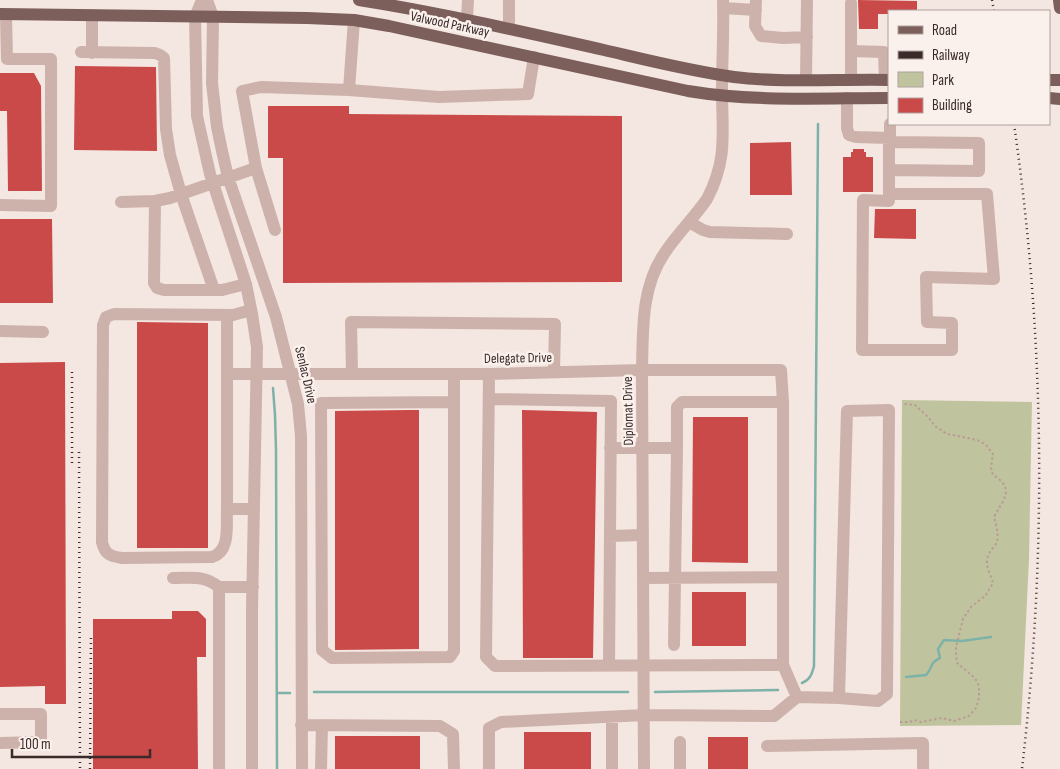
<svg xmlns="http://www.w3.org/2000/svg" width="1060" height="769" font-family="'Sofia Sans Condensed',sans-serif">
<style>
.green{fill:#c0c49e}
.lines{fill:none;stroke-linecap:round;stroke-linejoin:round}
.stream{stroke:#7db2a8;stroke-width:2.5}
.building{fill:#c94a48}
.path{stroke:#b99c95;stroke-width:2;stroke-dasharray:2.5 2.5;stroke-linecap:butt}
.minor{stroke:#cdb2ab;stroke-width:12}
.major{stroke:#7c5e5b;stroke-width:12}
.rail{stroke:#3a2b2a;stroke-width:2.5;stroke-dasharray:1 4;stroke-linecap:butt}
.labels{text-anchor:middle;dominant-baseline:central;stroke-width:5;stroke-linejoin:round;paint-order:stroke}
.street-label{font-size:14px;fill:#3a2b2a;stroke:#fbf1ec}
</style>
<rect width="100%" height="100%" fill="#f4e6e0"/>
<path class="green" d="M902,400L1032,402L1029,559L1021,725L900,726Z"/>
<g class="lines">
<path class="stream" d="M273,388L275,415L276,450L277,769
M906,677L926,675C933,668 929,663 940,658L938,649L944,640L962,641L991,637
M802,683C810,680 812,674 814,666L818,124
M314,692H628
M655,692L778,690
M277,693H290"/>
</g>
<path class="building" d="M858,0L917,1V11H889V14H878V29H859Z
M75,66L156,67L157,151L74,150Z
M0,73H34L41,86L42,191H8L7,111H0Z
M268,106H349V114L622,116V282L283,283V158H268Z
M791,142L792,195H750V143Z
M853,149H864V152H866V157H873V192H843V157H851V152H853Z
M875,209H916V239L874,238Z
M0,219H52L53,303H0Z
M137,322L208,323V548H137Z
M65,362L66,704H45V686L0,687V363Z
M408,410H419V649L335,650V411Z
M522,410L597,412L593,658H523Z
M693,417H748V563L692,562Z
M692,592H746V646H692Z
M172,611H198L206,619V657H197L198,769H93V619H172Z
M524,732H591V769H524Z
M335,736H420V769H335Z
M708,737H748V769H708Z"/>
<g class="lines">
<path class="path" d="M900,722H910L914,720L921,722L942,718L954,721L969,716L976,708L979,698V686L975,678L957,663L956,655V647L963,619L971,607L986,595L993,583C991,576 986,567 987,560C988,552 994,548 997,542C999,534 996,525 994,517C1003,500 1016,489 993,475L991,468L993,454L987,446L980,441L968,438L947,434L935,426L928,417L915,405L903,404"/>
<path class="minor" d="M202,0L195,17L197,116L210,174L246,284L252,314L257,347L252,609V769
M207,0L213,17L212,83L217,127L222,151L228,177L276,317L298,404L301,436L302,769
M756,0L755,26L761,36L783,38L807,37
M851,3V80
M723,8L756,10
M92,16V53
M467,19L468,0
M509,28V0
M851,51L884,52L885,80
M81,52L155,53L160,55L164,58L166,129L170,155L181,194L214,290
M806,80L807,0
M349,90L354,20
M847,98V128L849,135L856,137L890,138L889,142V201L863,200L862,350H952V323L927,322L926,277L994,279L987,194H889
M890,124V138
M256,168L275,230
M889,170L979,171V143L889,142
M121,202L155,201
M0,205L51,206V59H7L6,15
M689,222L703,230L710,232L787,234
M246,284L222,290H164L157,288L154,283L155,201L170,198L256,168L242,91L261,87L349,90L439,97L528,94L534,57
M251,310L233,315L114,314L106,317L103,325L102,542C105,554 109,556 122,558L212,557C231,551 226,525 227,509H254
M227,315V509
M0,331L43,332
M352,373L351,322L555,324L554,372
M227,374H489L642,370H781L783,402
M454,374V651L450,657L332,658L322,650L321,403L454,402
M489,374L486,657L495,666L783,665L797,697L774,716L644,715L501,722L489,728V769
M489,399L611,401L609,666
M610,448H677L674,645
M677,448V407L682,402H783V577
M610,536L643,535
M173,578C192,578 204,575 219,587
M643,578L783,577V665
M797,697L839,698L878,701L887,694L889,410L847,411L839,698
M0,714H41V742L0,743
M612,717V769
M301,725L440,726L453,734L454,769
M680,742V769
M767,746L923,743V769
M219,769V587H253
M321,769L322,725
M644,769L642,370C643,330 641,288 664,254C676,235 694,218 707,199C728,159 722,132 722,89C722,60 724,30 723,0"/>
<path class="major" d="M359,0C442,13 523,32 604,50C647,60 690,71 734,77C784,83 838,79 889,80
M1059,0L1060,8
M0,14L307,18L354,20L389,26L688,91C754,102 822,98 889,98
M1049,80H1060
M1049,98L1060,99"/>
<path class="rail" d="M992,0L994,11
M1014,124C1045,339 1047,553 1022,769
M79,452L80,769
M72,463V369
M90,769L91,634"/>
</g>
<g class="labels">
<g class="street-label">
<text transform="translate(450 24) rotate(12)">Valwood Parkway</text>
<text transform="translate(518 358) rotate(-1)">Delegate Drive</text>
<text transform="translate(306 375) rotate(77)">Senlac Drive</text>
<text transform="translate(628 411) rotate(-91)">Diplomat Drive</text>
</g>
</g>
<rect x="888" y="10" width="162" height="115" fill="#fbf1ec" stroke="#aea29e"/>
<rect x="898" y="26" width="25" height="8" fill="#7c5e5b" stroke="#aea29e"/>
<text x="932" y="35" font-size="15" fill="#3a2b2a">Road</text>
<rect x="898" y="51" width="25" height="8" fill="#3a2b2a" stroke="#aea29e"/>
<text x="932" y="60" font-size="15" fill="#3a2b2a">Railway</text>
<rect x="898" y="72" width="25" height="15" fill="#c0c49e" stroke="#aea29e"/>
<text x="932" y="85" font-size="15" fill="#3a2b2a">Park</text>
<rect x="898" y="98" width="25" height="15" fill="#c94a48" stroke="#aea29e"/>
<text x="932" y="110" font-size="15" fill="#3a2b2a">Building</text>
<path d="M12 749v8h138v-8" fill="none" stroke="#3a2b2a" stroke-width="2.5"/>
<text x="20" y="749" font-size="15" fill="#3a2b2a" stroke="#fbf1ec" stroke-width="4" paint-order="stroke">100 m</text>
</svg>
